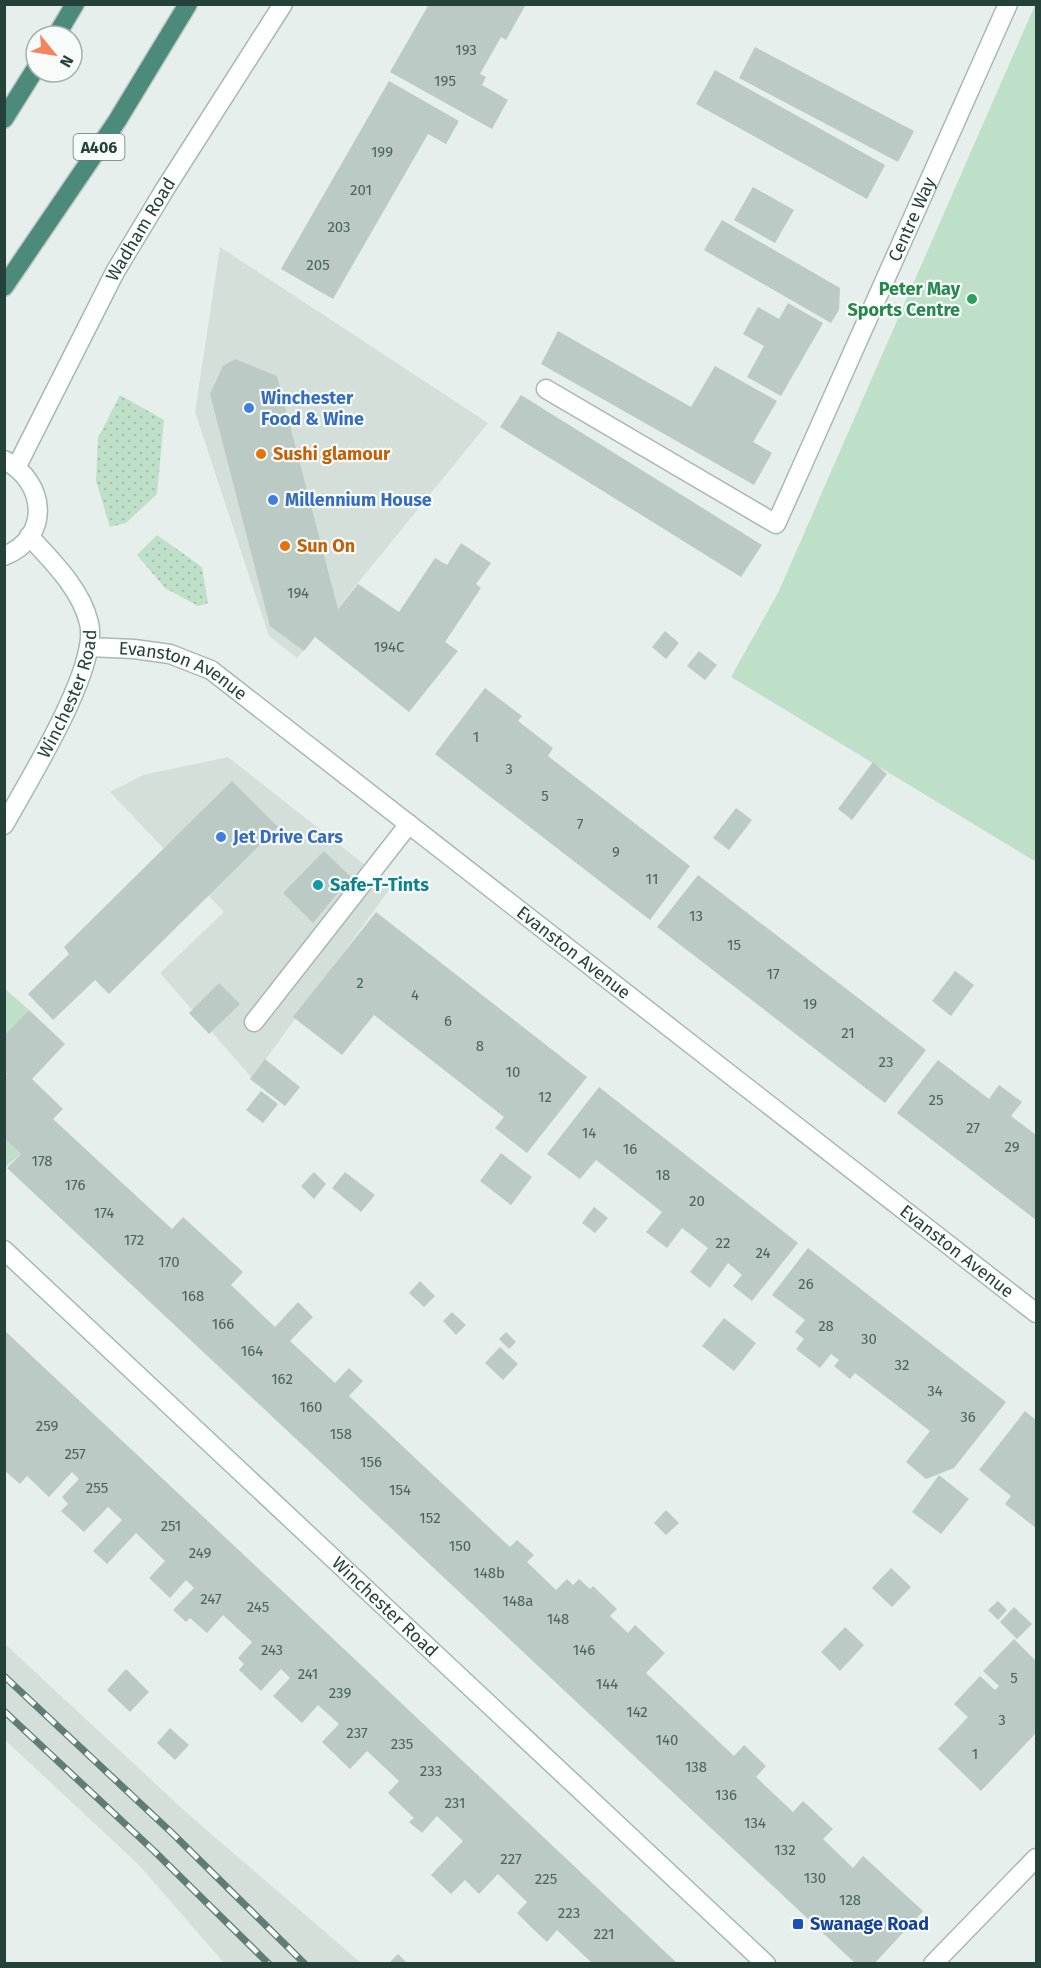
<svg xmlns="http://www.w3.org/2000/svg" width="1041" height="1968" font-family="'Fira Sans',sans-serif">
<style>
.built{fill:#d4dfda}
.grass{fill:#bfe0c8}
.garden{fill:url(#garden-dots)}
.building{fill:#bbcac4}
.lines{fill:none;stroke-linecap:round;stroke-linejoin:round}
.service-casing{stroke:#a8b8b2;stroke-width:21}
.minor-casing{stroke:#a8b8b2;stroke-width:21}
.tertiary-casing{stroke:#a8b8b2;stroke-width:21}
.secondary-casing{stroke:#a4bbb3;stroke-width:21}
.trunk-casing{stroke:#c2cac8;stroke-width:21}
.service{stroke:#fff;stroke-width:18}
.minor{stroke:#fff;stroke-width:18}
.tertiary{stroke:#fff;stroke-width:18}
.secondary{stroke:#fff;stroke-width:18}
.trunk{stroke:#4c8a7c;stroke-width:18}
.rail-casing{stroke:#5f7d75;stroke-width:7}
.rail{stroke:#f7fbf9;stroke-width:4.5;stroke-dasharray:14;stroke-linecap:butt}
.leisure-dot{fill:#2e9e5b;stroke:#f7fbf9;stroke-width:2}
.shop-dot{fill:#3f7fe0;stroke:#f7fbf9;stroke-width:2}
.food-dot{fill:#e8710a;stroke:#f7fbf9;stroke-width:2}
.culture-dot{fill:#0f9aa8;stroke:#f7fbf9;stroke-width:2}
.transit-dot{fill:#1a4fb4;stroke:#f7fbf9;stroke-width:2}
.labels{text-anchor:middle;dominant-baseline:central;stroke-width:4.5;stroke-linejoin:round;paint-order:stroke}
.number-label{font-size:15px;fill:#4a645c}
.shield{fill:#f7fbf9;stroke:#637a73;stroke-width:1.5}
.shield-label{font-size:16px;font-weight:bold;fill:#24423a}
.street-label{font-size:18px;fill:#24423a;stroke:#f7fbf9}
.leisure-label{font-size:18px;font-weight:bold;fill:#27864d;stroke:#f7fbf9;text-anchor:end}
.shop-label{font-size:18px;font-weight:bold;fill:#366cbe;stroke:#f7fbf9;text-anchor:start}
.food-label{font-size:18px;font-weight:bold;fill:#c56008;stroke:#f7fbf9;text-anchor:start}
.culture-label{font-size:18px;font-weight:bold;fill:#0d838f;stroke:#f7fbf9;text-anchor:start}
.transit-label{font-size:18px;font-weight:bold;fill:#164399;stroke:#f7fbf9;text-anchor:start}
</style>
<defs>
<pattern id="garden-dots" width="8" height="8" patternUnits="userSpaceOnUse" patternTransform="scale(1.5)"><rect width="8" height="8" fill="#bfe0c8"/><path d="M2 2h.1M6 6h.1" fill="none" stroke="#a4c1ad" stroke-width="1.8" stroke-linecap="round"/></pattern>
</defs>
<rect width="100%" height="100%" fill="#e6efeb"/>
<path class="built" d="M220,247L488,423L297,658L269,636L195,412Z
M228,757L392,886L252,1078L160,973L224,912L110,792L143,775Z
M5,1644L188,1814L361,1963H224L139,1865L5,1740Z"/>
<path class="grass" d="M1035,5H1036V862L731,677L778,593Z
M4,988L29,1010L5,1036H4Z
M4,1138L21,1154L5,1167H4Z"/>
<path class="garden" d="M120,395L164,420L157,494L126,523L110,527L96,481L98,438Z
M157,535L202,567L208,603L198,606L165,588L137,555Z"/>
<path class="building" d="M429,4H526L506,40L501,37L480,74L486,77L482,85L508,100L492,129L390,72Z
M755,47L914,131L898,162L739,78Z
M715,70L885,165L867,199L696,104Z
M389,81L459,121L446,144L428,134L333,299L281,269Z
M753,187L794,210L775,243L734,220Z
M722,220L840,288L839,310L831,323L704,250Z
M788,303L823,323L781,396L747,377L764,346L743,334L758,307L779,319Z
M558,331L691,407L715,366L777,401L753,442L772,453L754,485L541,364Z
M235,359L277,376L338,609L358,584L399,612L435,558L447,565L461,543L491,563L476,584L481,588L445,642L458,651L409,712L315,637L304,651L270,626L210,394L223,366Z
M521,395L762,545L741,577L500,427Z
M665,631L679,643L666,659L652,647Z
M699,651L717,665L705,680L687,666Z
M485,688L522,716L518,721L553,748L548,756L690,866L650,920L435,754Z
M873,762L887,774L852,820L838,809Z
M232,781L278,827L109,994L95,980L53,1020L28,994L69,954L64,947Z
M736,808L752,820L729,850L713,838Z
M324,851L351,877L313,923L283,893Z
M698,875L926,1050L885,1103L657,927Z
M376,912L587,1077L527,1153L495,1128L504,1117L374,1015L342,1055L293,1017Z
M955,971L974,985L951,1016L932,1001Z
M219,983L240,1004L209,1034L189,1013Z
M29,1010L65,1044L32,1079L63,1109L53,1119L172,1229L183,1217L243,1272L231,1285L275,1327L298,1302L313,1317L290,1341L335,1383L349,1368L363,1381L349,1396L510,1547L517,1540L534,1555L527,1562L556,1590L567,1579L573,1585L579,1579L590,1589L593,1586L617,1609L610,1616L628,1633L635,1625L665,1653L646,1673L734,1756L744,1745L766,1766L756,1777L793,1812L803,1801L833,1829L823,1839L853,1868L863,1856L923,1911L874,1964H856L7,1168L21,1154L4,1138V1077L7,1074L4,1072V1036Z
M265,1059L300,1087L285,1106L250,1079Z
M938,1060L989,1099L999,1085L1022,1102L1011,1116L1036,1135V1220L897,1113Z
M599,1087L798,1243L752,1301L733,1286L742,1275L728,1263L710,1288L690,1272L708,1248L682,1228L667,1248L646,1232L662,1212L596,1160L580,1179L547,1154Z
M261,1091L278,1104L263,1123L246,1110Z
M501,1153L532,1177L511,1205L480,1181Z
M314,1172L326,1184L314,1199L301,1186Z
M345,1172L375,1195L361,1212L332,1188Z
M594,1207L608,1218L595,1233L582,1223Z
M808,1248L1006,1402L954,1468L926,1479L906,1462L930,1431L855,1373L850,1379L834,1366L839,1360L831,1354L820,1368L796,1349L804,1339L795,1332L805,1320L772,1295Z
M420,1281L435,1296L424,1307L409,1293Z
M452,1312L466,1325L456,1335L443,1321Z
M724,1318L756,1343L734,1371L702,1346Z
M4,1330L292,1600L678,1964H593L557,1930L547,1942L530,1926L517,1913L527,1902L498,1874L479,1894L465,1880L451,1894L431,1875L463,1841L437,1816L422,1833L409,1822L414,1818L388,1793L399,1781L367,1751L350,1769L322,1742L339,1724L318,1705L302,1723L273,1696L290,1678L281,1669L261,1691L239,1670L244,1664L238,1658L252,1642L223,1615L207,1633L190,1618L186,1622L173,1610L194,1588L186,1580L170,1598L149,1578L165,1561L136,1533L107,1564L93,1551L122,1520L108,1507L84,1532L61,1511L68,1504L62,1497L79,1479L72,1472L49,1497L27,1476L20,1484L4,1470Z
M506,1332L516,1342L509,1349L499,1339Z
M500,1347L518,1364L503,1380L485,1363Z
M1025,1411L1036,1420V1528L1005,1504L1011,1496L979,1470Z
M939,1475L969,1499L941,1534L912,1512Z
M666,1510L679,1523L666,1535L654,1523Z
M891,1568L911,1587L892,1607L872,1588Z
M998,1601L1007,1610L998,1620L988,1610Z
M1014,1607L1032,1624L1017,1639L1000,1622Z
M845,1627L864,1645L840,1671L821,1652Z
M1014,1639L1036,1661V1733L981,1791L938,1749L968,1717L954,1704L980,1676L995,1690L999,1686L983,1671Z
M126,1669L149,1692L130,1712L107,1690Z
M170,1728L189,1745L175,1760L157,1743Z
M398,1954L408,1964H388Z"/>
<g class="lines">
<defs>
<path id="service" d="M546,389L776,524L802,466
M254,1022L409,824"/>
<g id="minor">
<path id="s1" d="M802,466L1008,4"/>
<path id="s2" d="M89,647L134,649L170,654L211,670L1036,1313"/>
<path d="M933,1964L1036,1858"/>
</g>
<g id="tertiary">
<path id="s3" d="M17,466L115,272L165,189L283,4"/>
</g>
<g id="secondary">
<path d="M4,460C46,481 52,537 4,556"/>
<path id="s4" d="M4,825C27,783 100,667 89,623C81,589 52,561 29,536"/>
<path id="s5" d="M4,1250L766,1964"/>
</g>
<path id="trunk" d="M56,36L75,4
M4,119L36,68
M4,287L117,121L188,4"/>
</defs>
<use href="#service" class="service-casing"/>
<use href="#minor" class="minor-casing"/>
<use href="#tertiary" class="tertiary-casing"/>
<use href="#secondary" class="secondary-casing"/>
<use href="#trunk" class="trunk-casing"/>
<use href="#service" class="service"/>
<use href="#minor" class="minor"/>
<use href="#tertiary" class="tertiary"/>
<use href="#secondary" class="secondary"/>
<use href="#trunk" class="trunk"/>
<defs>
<path id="rail" d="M4,1676L171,1832L305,1964
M4,1711L153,1850L269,1964"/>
</defs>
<use href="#rail" class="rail-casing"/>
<use href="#rail" class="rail"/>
</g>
<circle class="leisure-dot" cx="972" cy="299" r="6"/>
<g class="shop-dot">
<circle cx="249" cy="408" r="6"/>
<circle cx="273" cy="500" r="6"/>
<circle cx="221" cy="837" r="6"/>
</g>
<g class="food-dot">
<circle cx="261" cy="454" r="6"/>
<circle cx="285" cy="546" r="6"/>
</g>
<circle class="culture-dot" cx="318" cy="885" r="6"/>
<rect class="transit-dot" x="792" y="1918" width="12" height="12" rx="3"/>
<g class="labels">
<g class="number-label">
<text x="466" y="50">193</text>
<text x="445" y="81">195</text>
<text x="382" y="152">199</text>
<text x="361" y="190">201</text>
<text x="339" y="227">203</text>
<text x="318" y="265">205</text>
<text x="298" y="593">194</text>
<text x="389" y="647">194C</text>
<text x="476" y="737">1</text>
<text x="509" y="769">3</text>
<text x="545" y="796">5</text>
<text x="580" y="824">7</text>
<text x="616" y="852">9</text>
<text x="652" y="879">11</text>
<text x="696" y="916">13</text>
<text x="734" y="945">15</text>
<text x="773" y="974">17</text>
<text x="360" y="983">2</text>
<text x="415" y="995">4</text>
<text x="810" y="1004">19</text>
<text x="448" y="1021">6</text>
<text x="848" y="1033">21</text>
<text x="480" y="1046">8</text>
<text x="886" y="1062">23</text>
<text x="513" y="1072">10</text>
<text x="545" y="1097">12</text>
<text x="936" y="1100">25</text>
<text x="973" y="1128">27</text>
<text x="589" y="1133">14</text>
<text x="1012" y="1147">29</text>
<text x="630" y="1149">16</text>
<text x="42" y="1161">178</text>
<text x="663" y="1175">18</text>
<text x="75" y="1185">176</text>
<text x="697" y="1201">20</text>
<text x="104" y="1213">174</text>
<text x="134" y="1240">172</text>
<text x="723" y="1243">22</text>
<text x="763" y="1253">24</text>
<text x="169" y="1262">170</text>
<text x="806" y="1284">26</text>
<text x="193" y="1296">168</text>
<text x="223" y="1324">166</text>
<text x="826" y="1326">28</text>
<text x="869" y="1339">30</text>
<text x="252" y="1351">164</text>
<text x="902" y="1365">32</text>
<text x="282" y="1379">162</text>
<text x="935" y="1391">34</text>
<text x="311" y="1407">160</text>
<text x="968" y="1417">36</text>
<text x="47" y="1426">259</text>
<text x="341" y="1434">158</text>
<text x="75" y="1454">257</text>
<text x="371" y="1462">156</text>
<text x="97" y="1488">255</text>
<text x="400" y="1490">154</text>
<text x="430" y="1518">152</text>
<text x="171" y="1526">251</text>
<text x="460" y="1546">150</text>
<text x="200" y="1553">249</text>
<text x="489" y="1573">148b</text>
<text x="211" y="1599">247</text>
<text x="518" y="1601">148a</text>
<text x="258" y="1607">245</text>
<text x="558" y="1619">148</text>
<text x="272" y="1650">243</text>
<text x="584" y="1650">146</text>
<text x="308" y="1674">241</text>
<text x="1014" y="1678">5</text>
<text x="607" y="1684">144</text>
<text x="340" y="1693">239</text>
<text x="637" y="1712">142</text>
<text x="1002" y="1720">3</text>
<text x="357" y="1733">237</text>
<text x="667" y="1740">140</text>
<text x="402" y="1744">235</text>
<text x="975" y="1754">1</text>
<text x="696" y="1767">138</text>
<text x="431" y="1771">233</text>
<text x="726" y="1795">136</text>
<text x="455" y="1803">231</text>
<text x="755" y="1823">134</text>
<text x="785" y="1850">132</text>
<text x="511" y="1859">227</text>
<text x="815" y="1878">130</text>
<text x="546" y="1879">225</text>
<text x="850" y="1900">128</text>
<text x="569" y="1913">223</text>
<text x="604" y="1934">221</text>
</g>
<rect class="shield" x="73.5" y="134" width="51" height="26" rx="4.5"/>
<g class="shield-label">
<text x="99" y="147">A406</text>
</g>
<g class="street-label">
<text stroke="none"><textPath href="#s1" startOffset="270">Centre Way</textPath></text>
<text stroke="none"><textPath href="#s3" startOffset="267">Wadham Road</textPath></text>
<text stroke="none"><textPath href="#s2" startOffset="99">Evanston Avenue</textPath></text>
<text stroke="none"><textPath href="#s4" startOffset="147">Winchester Road</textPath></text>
<text stroke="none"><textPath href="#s2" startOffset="585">Evanston Avenue</textPath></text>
<text stroke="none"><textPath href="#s2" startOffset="1071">Evanston Avenue</textPath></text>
<text stroke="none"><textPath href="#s5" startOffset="522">Winchester Road</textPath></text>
</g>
<g class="leisure-label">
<text x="960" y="289">Peter May<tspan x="960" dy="21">Sports Centre</tspan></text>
</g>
<g class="shop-label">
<text x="261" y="398">Winchester<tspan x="261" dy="21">Food &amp; Wine</tspan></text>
<text x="285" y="500">Millennium House</text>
<text x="233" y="837">Jet Drive Cars</text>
</g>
<g class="food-label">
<text x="273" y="454">Sushi glamour</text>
<text x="297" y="546">Sun On</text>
</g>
<g class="culture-label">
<text x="330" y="885">Safe-T-Tints</text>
</g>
<g class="transit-label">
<text x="810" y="1924">Swanage Road</text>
</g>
</g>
<rect width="1041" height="1968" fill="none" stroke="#24423a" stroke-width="12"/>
<g transform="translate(54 54) rotate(120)"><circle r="28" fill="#f7fbf9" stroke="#a3b1ad" stroke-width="1.5"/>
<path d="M0-4.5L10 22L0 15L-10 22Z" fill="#f4845f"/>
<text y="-9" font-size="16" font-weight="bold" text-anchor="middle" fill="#24423a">N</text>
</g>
</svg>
